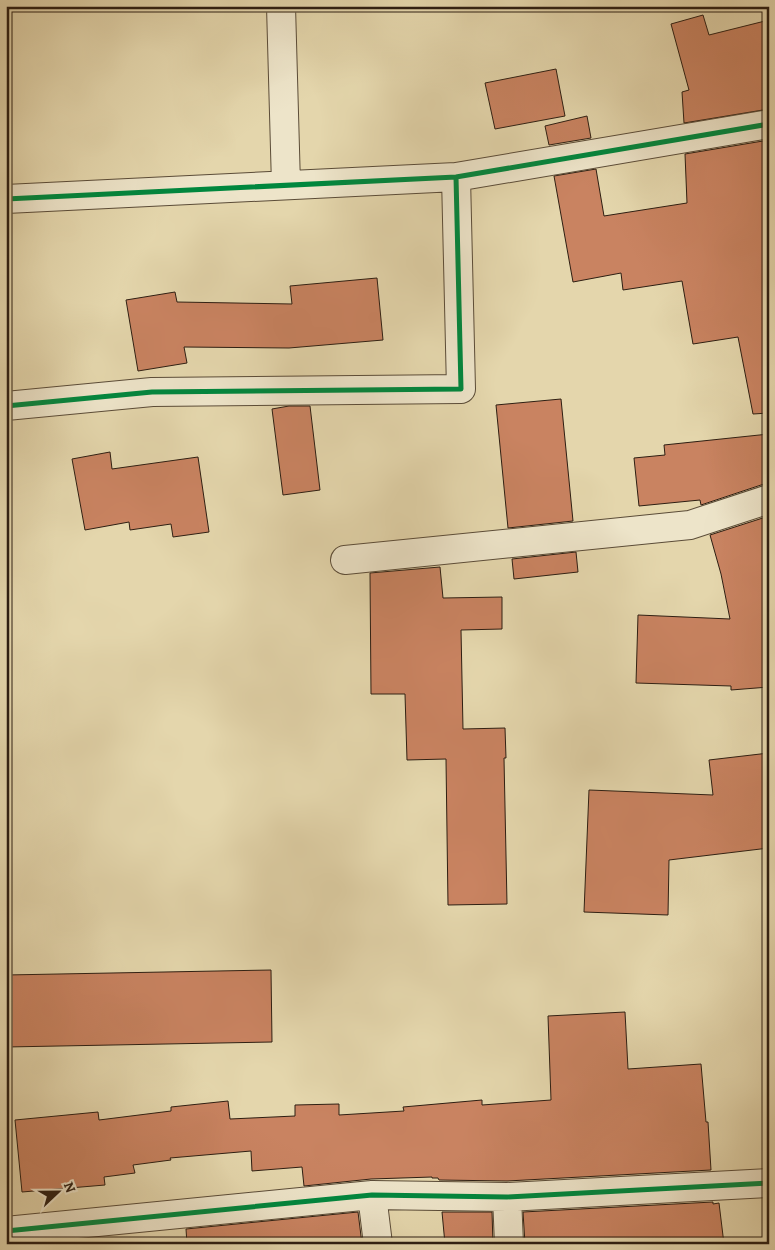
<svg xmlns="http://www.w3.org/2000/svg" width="775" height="1250" font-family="Alegreya,serif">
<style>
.building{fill:#c98361;stroke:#2d1e12}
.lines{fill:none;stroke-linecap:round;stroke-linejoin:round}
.street-casing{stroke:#5b4c38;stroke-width:30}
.street{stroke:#ede4c9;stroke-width:28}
.cycleway-casing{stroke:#ede4c9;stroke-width:8}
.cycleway{stroke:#00873e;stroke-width:5}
</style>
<rect width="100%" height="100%" fill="#e4d6ac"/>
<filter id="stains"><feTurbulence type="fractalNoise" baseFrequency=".004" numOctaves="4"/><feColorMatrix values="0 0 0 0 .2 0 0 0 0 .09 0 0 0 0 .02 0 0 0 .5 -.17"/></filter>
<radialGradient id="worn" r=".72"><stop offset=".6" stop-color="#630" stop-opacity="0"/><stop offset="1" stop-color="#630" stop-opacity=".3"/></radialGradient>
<path class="building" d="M703,15L709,35L769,20V109L684,123L682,92L689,90L671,24Z
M556,69L565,116L495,129L485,83Z
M587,116L591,138L549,145L545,126Z
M769,140V413L753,414L738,337L693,344L682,281L623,290L621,273L573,282L554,176L596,169L604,216L687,203L685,154Z
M377,278L383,340L289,348L184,347L187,363L138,371L126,300L175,292L177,302L292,304L290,286Z
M561,399L573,521L508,528L496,405Z
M289,406H310L320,490L283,495L272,409Z
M769,434V484H764L701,505L700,500L639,506L634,458L665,455L664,445Z
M110,452L112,469L198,457L209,532L173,537L171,524L130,530L129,522L85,530L72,459Z
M769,516V687L731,690V686L636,683L638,615L730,619L721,574L710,535Z
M576,552L578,572L514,579L512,559Z
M440,567L443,598L502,597V629L461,630L463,729L505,728L506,758H504L507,904L448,905L446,759L407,760L405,694H371L370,573Z
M769,753V848L669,860L668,915L584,912L589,790L713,795L709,760Z
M271,970L272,1042L6,1047V975Z
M625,1012L628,1069L701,1064L706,1122H708L711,1170L507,1181L439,1180L438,1178H432V1177L371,1179L304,1186L302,1167L252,1171L251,1151L170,1158L171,1160L133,1165L135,1173L104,1177L105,1185L22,1192L15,1120L98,1112L99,1120L171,1111V1107L228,1101L230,1119L295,1116V1105L339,1104V1115L404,1111L403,1107L482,1100V1105L551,1100L548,1016Z
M713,1202V1204L719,1203L724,1244H525L523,1212Z
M358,1212L362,1244H187L186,1229Z
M442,1212H492L493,1244H445Z"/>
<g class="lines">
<defs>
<path id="street" d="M281,6L286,185
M6,199L456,177L769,124
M6,406L152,392L461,389L456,177
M345,560L690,525L769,499
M372,1195L378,1244
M507,1197L509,1244
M6,1231L372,1195L507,1197L769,1183"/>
</defs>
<use href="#street" class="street-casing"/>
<use href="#street" class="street"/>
<defs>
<path id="cycleway" d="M6,199L456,177L769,124
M6,406L152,392L461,389L456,177
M6,1231L372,1195L507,1197L769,1183"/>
</defs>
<use href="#cycleway" class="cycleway-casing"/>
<use href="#cycleway" class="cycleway"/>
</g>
<rect width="775" height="1250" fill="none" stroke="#e4d6ac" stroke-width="25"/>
<rect x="8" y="8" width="760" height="1235" fill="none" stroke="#2d1e12" stroke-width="2.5"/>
<rect x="12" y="12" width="750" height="1225" fill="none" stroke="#2d1e12"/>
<g transform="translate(58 1192) rotate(68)" stroke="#ede4c9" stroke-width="4" paint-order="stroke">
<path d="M0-4L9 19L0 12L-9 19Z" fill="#2d1e12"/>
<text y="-8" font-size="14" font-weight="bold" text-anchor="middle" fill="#2d1e12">N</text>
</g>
<rect width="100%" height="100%" filter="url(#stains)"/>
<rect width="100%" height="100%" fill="url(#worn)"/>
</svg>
